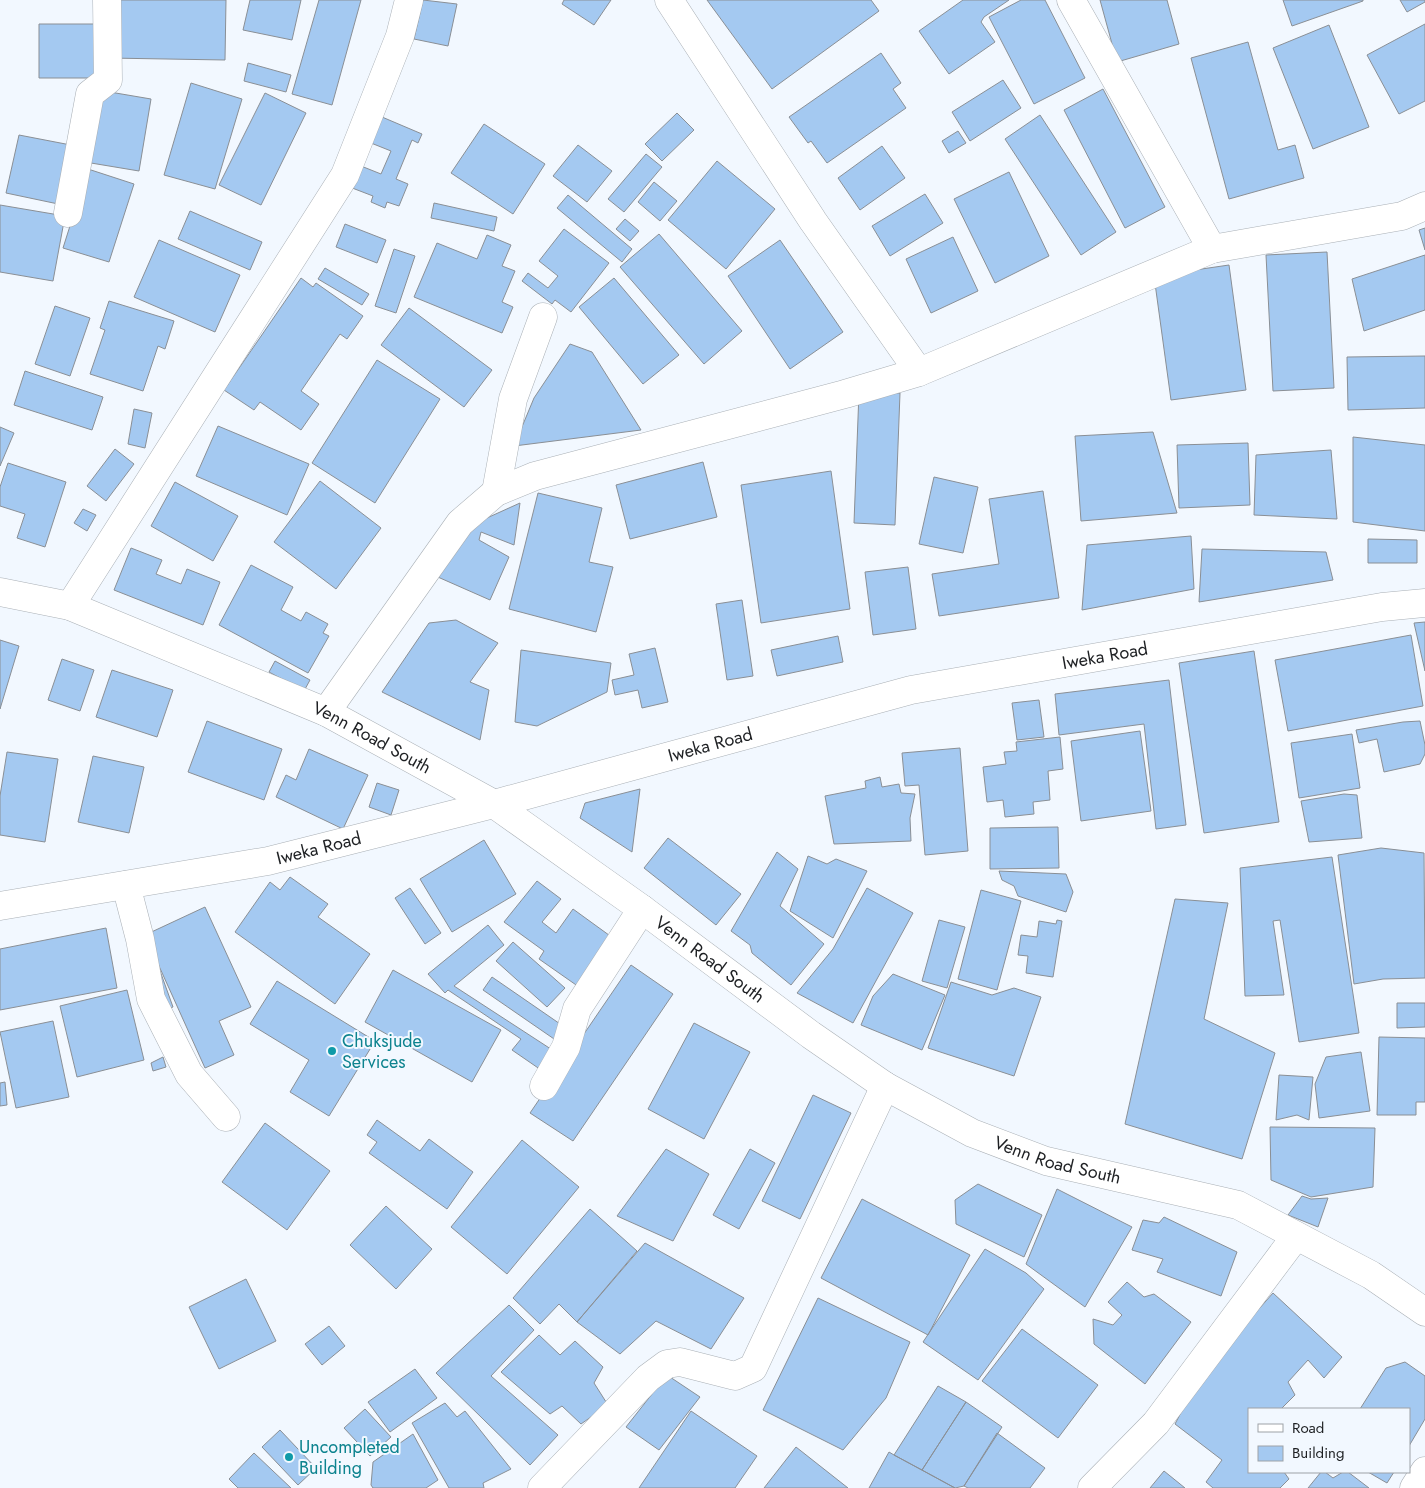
<svg xmlns="http://www.w3.org/2000/svg" width="1425" height="1488" font-family="Jost,sans-serif">
<style>
.building{fill:#a4c9f1;stroke:#8a8f95}
.lines{fill:none;stroke-linecap:round;stroke-linejoin:round}
.minor-casing{stroke:#aab0b6;stroke-width:29}
.secondary-casing{stroke:#aab0b6;stroke-width:29}
.minor{stroke:#fff;stroke-width:28}
.secondary{stroke:#fff;stroke-width:28}
.culture-dot{fill:#0f9aa8;stroke:#f2f8ff;stroke-width:2}
.labels{text-anchor:middle;dominant-baseline:central;stroke-width:4;stroke-linejoin:round;paint-order:stroke}
.street-label{font-size:18px;fill:#1e2023;stroke:#f2f8ff}
.culture-label{font-size:18px;fill:#0d838f;stroke:#f2f8ff;text-anchor:start}
</style>
<rect width="100%" height="100%" fill="#f2f8ff"/>
<path class="building" d="M109,0H226L225,60L108,58Z
M250,0H301L292,40L243,30Z
M319,0H361L332,105L292,94Z
M423,0L457,4L448,46L414,39Z
M564,0H611L594,25L562,4Z
M707,0H871L879,11L772,89Z
M963,0H1009L984,17L981,22L995,42L949,74L919,31Z
M1021,0H1045L1085,78L1034,104L989,17Z
M1100,0H1167L1179,44L1117,62Z
M1283,0H1363V1L1292,26Z
M1400,0H1425V2L1407,12Z
M39,24H105V78H39Z
M1425,24V101L1399,114L1367,55Z
M1329,25L1369,127L1313,149L1273,48Z
M1248,42L1278,150L1295,145L1304,178L1229,199L1191,58Z
M881,53L901,83L893,89L906,108L827,163L811,141L808,143L789,117Z
M248,63L291,75L286,92L244,81Z
M1003,80L1021,108L970,141L952,112Z
M191,83L242,99L215,189L164,175Z
M1103,89L1165,207L1125,228L1064,110Z
M98,90L151,99L139,171L85,162Z
M265,93L306,113L261,205L219,185Z
M677,113L694,130L662,161L645,144Z
M1040,115L1116,232L1081,255L1005,139Z
M382,117L422,134L418,143L412,140L396,179L408,184L399,206L387,202L385,208L371,202L373,196L347,186L356,164L381,174L391,151L371,143Z
M484,124L545,164L513,214L451,173Z
M958,131L966,143L949,153L942,141Z
M19,135L76,146L63,205L6,193Z
M578,145L612,171L587,202L553,176Z
M882,146L905,178L860,210L838,178Z
M646,154L662,167L624,212L608,199Z
M717,161L775,209L726,269L668,220Z
M88,169L134,184L109,262L63,248Z
M1009,172L1049,256L995,283L954,199Z
M654,182L677,201L660,221L638,202Z
M925,194L943,223L890,256L872,226Z
M568,195L632,249L622,262L557,208Z
M434,203L497,217L494,231L431,218Z
M0,205L65,216L53,281L0,272Z
M190,211L262,242L250,270L178,239Z
M625,219L639,231L630,241L616,229Z
M345,224L386,240L377,263L336,247Z
M1425,228V250L1419,230Z
M564,229L609,263L571,312L555,300L552,304L522,281L528,273L548,288L558,276L539,261Z
M659,234L742,331L704,364L620,267Z
M487,235L511,245L502,266L515,271L502,302L513,307L502,333L414,297L437,243L477,259Z
M953,237L978,291L931,313L906,259Z
M159,240L240,275L215,332L134,297Z
M780,240L843,332L790,369L728,276Z
M394,249L415,256L396,313L375,306Z
M1327,252L1334,388L1273,391L1266,255Z
M1425,255V310L1364,331L1352,279Z
M1229,265L1246,390L1171,400L1154,276Z
M325,268L369,294L362,305L318,279Z
M301,278L313,287L316,283L363,316L347,339L340,334L301,391L319,404L301,430L260,402L254,410L224,390Z
M614,278L679,355L643,384L579,307Z
M109,301L174,321L165,349L158,346L143,391L90,374L105,330L100,328Z
M55,306L90,318L70,376L35,364Z
M409,308L492,370L464,407L381,345Z
M570,344L592,352L641,430L514,446L534,398Z
M1425,356V408L1348,410L1347,357Z
M377,360L440,399L375,503L312,463Z
M25,371L103,397L92,430L14,405Z
M859,392L900,393L895,525L854,523Z
M134,409L152,413L145,448L128,444Z
M218,426L309,464L287,515L196,476Z
M0,427L14,433L0,466Z
M1153,432L1177,513L1081,521L1075,436Z
M1353,437L1425,445V531L1353,522Z
M1248,443L1250,505L1179,508L1177,445Z
M115,449L134,464L106,501L87,486Z
M1331,450L1337,519L1254,515L1256,455Z
M703,462L717,517L630,539L616,485Z
M8,463L66,482L45,547L17,538L25,514L0,506V487Z
M831,471L850,609L761,623L741,485Z
M934,477L978,487L963,553L919,544Z
M320,481L381,528L336,589L274,542Z
M175,482L238,516L213,561L151,526Z
M1043,491L1059,598L939,616L932,574L999,564L989,499Z
M538,493L602,508L589,562L613,567L596,632L509,609Z
M520,503L514,545L481,532L479,540L509,557L490,600L431,574L467,527Z
M83,509L96,515L87,531L74,523Z
M1191,536L1194,589L1082,610L1087,545Z
M1368,539L1417,540V563H1368Z
M131,548L162,560L156,574L181,584L187,569L220,582L203,625L114,590Z
M1202,549L1326,552L1333,580L1199,602Z
M251,565L293,587L281,610L301,621L306,612L328,624L323,633L329,636L308,673L219,625Z
M908,567L916,629L873,635L865,572Z
M742,600L753,676L727,680L716,604Z
M456,620L498,643L470,682L489,690L480,740L382,692L429,623Z
M1425,622V671L1414,623Z
M1411,635L1423,706L1288,731L1275,660Z
M838,636L843,662L777,676L771,650Z
M0,640L19,646L0,709Z
M655,648L668,702L642,708L638,690L615,695L612,680L634,675L629,654Z
M521,650L611,663L607,692L537,726L515,722Z
M1254,651L1279,822L1204,833L1179,663Z
M62,659L94,670L80,711L48,700Z
M275,661L310,680L304,691L269,672Z
M112,670L173,690L157,737L96,717Z
M1169,680L1186,825L1156,829L1144,724L1059,735L1055,694Z
M1039,700L1044,737L1017,740L1012,703Z
M207,721L282,749L264,800L188,772Z
M1420,721L1425,745V754L1420,764L1384,772L1377,739L1359,743L1356,730L1403,722Z
M1140,731L1151,811L1081,821L1071,741Z
M1352,734L1360,788L1299,798L1291,743Z
M1060,737L1063,769L1048,771L1050,800L1033,802L1034,814L1005,817L1003,800L987,802L983,767L1006,764L1004,752L1017,751L1016,742Z
M960,748L968,851L925,855L919,785L905,786L902,753Z
M309,749L368,775L343,829L276,797L286,775L296,780Z
M7,752L58,759L45,842L0,835V796Z
M93,756L144,767L129,833L78,822Z
M880,777L882,787L899,784L901,793L915,794L910,818L911,841L834,844L825,796L866,788L865,781Z
M377,783L399,790L391,815L369,807Z
M640,789L632,852L580,818L585,803Z
M1344,794L1357,795L1362,838L1309,842L1301,801Z
M1058,827L1059,868L990,869V828Z
M668,838L741,894L716,925L644,868Z
M484,840L516,894L452,932L420,879Z
M1381,848L1424,853L1425,978L1383,979L1354,984L1338,855Z
M777,852L798,869L780,906L824,944L791,985L752,953L750,945L731,931Z
M808,856L827,864L836,859L867,871L833,938L790,911Z
M1332,857L1359,1033L1299,1042L1280,920L1273,921L1284,995L1245,996L1240,868Z
M999,871L1066,874L1073,892L1066,912L1018,896L1014,886L1002,880Z
M290,877L328,904L318,917L370,954L335,1004L235,932L270,882L280,890Z
M537,881L561,899L542,922L556,933L573,909L613,938L579,987L539,959L544,951L504,922Z
M410,888L441,933L425,944L395,898Z
M867,888L913,913L853,1023L797,993L833,949Z
M981,890L1021,901L997,990L958,979Z
M1175,899L1228,903L1204,1019L1275,1053L1242,1159L1125,1124Z
M205,907L251,1007L219,1021L234,1055L205,1068L145,935Z
M939,920L965,927L947,988L922,981Z
M1057,920L1062,921L1053,977L1026,973L1028,956L1018,955L1021,935L1037,937L1039,921L1056,924Z
M488,925L504,945L454,986L557,1053L544,1072L512,1050L521,1039L448,990L445,993L428,974Z
M106,928L117,988L0,1010V949Z
M513,942L565,988L547,1007L496,961Z
M631,965L673,994L573,1141L530,1113Z
M159,968L173,1007L167,1009Z
M393,970L501,1030L472,1082L365,1022Z
M893,974L945,995L922,1050L861,1025L873,996Z
M492,977L566,1028L557,1041L483,990Z
M277,981L375,1041L329,1116L290,1092L309,1060L250,1024Z
M951,982L992,995L1014,988L1041,997L1014,1076L928,1048Z
M127,990L144,1060L77,1077L60,1006Z
M1397,1003H1425V1027L1397,1028Z
M53,1021L69,1097L16,1108L0,1032Z
M694,1023L750,1052L704,1139L648,1109Z
M1379,1037L1425,1038V1102H1416V1115H1377Z
M1361,1052L1370,1111L1319,1118L1315,1084L1326,1057Z
M163,1057L166,1067L153,1071L151,1063Z
M1279,1075L1313,1077L1309,1120L1297,1115L1276,1120Z
M5,1082L7,1105L0,1106V1083Z
M813,1095L851,1113L800,1219L762,1201Z
M377,1120L420,1151L429,1139L473,1172L447,1209L369,1153L377,1142L367,1135Z
M265,1123L330,1171L287,1230L222,1182Z
M1270,1127L1375,1128L1373,1187L1311,1197L1271,1180Z
M522,1140L579,1187L507,1274L451,1227Z
M666,1149L709,1174L673,1241L617,1216Z
M750,1149L775,1163L739,1229L713,1215Z
M978,1184L1042,1215L1024,1257L956,1224L955,1200Z
M1057,1189L1132,1227L1085,1307L1026,1264Z
M1302,1196L1311,1199L1328,1198L1318,1227L1288,1215Z
M862,1199L970,1255L928,1335L821,1278Z
M386,1206L432,1249L396,1289L350,1245Z
M590,1209L637,1251L577,1322L559,1304L540,1324L513,1298Z
M1164,1217L1237,1252L1221,1296L1157,1272L1163,1259L1132,1250L1143,1220L1159,1223Z
M645,1243L744,1298L711,1349L656,1321L620,1354L577,1322Z
M985,1249L1026,1273L1044,1289L978,1380L923,1342Z
M246,1279L276,1341L219,1369L189,1307Z
M1127,1282L1144,1297L1154,1294L1191,1322L1145,1384L1094,1344L1093,1319L1113,1325L1122,1315L1108,1302Z
M1273,1293L1342,1357L1324,1378L1308,1360L1288,1382L1295,1395L1281,1409H1249V1472H1284L1289,1479L1280,1488H1213L1206,1482L1222,1460L1175,1424L1185,1405L1236,1335Z
M818,1298L910,1342L886,1398L843,1450L763,1410Z
M509,1305L534,1330L491,1376L558,1435L530,1465L436,1373Z
M329,1326L345,1346L322,1365L305,1344Z
M1022,1329L1098,1385L1058,1438L982,1381Z
M539,1335L560,1355L575,1341L603,1367L594,1383L608,1405L581,1424L562,1406L550,1414L501,1372Z
M1405,1362L1425,1376V1419L1409,1446V1409H1360L1386,1368Z
M415,1369L437,1398L390,1432L368,1402Z
M667,1375L700,1397L659,1450L626,1427Z
M938,1386L966,1402L922,1470L894,1455Z
M966,1402L1002,1427L964,1486L955,1488L922,1470Z
M445,1403L457,1417L465,1411L511,1469L483,1483L484,1488H449L412,1423Z
M365,1409L391,1437L370,1456L344,1428Z
M691,1411L757,1456L735,1488H639Z
M280,1430L316,1468L298,1485L262,1447Z
M997,1433L1045,1468L1030,1488H968L964,1486Z
M413,1434L438,1480L426,1488H373L371,1485L373,1462Z
M796,1447L848,1488H764Z
M889,1452L894,1455L955,1488H869Z
M254,1453L291,1488H238L229,1479Z
M1164,1471L1185,1488H1150Z
M1321,1472H1325L1333,1478L1343,1472H1348L1369,1488H1308Z
M1368,1472H1394L1387,1483Z"/>
<g class="lines">
<defs>
<g id="minor">
<path d="M669,0L813,221L919,372"/>
<path d="M1071,0L1212,249"/>
<path d="M68,213L90,94L108,80L107,0"/>
<path d="M496,492L513,399L543,317"/>
<path id="s1" d="M0,592L70,606L326,712L494,804L642,909L811,1035L885,1086L972,1133L1046,1161L1238,1205L1371,1275L1425,1312"/>
<path d="M70,606L345,175L400,36L409,0"/>
<path d="M326,712L460,523L496,492L535,476L845,394L919,372L1212,249L1402,216L1425,206"/>
<path d="M126,885L140,939L151,999L189,1074L226,1117"/>
<path d="M544,1086L566,1047L577,1009L642,909"/>
<path d="M542,1488L648,1378L667,1364L680,1362L735,1376L753,1368L885,1086"/>
<path d="M1092,1488L1156,1423L1296,1236"/>
<path d="M1414,1488L1425,1471"/>
</g>
<g id="secondary">
<path id="s2" d="M0,906L268,861L494,804L911,690L1382,607L1425,603"/>
</g>
</defs>
<use href="#minor" class="minor-casing"/>
<use href="#secondary" class="secondary-casing"/>
<use href="#minor" class="minor"/>
<use href="#secondary" class="secondary"/>
</g>
<g class="culture-dot">
<circle cx="332" cy="1051" r="5"/>
<circle cx="289" cy="1457" r="5"/>
</g>
<g class="labels">
<g class="street-label">
<text stroke="none"><textPath href="#s2" startOffset="1134">Iweka Road</textPath></text>
<text stroke="none"><textPath href="#s1" startOffset="401">Venn Road South</textPath></text>
<text stroke="none"><textPath href="#s2" startOffset="729">Iweka Road</textPath></text>
<text stroke="none"><textPath href="#s2" startOffset="324">Iweka Road</textPath></text>
<text stroke="none"><textPath href="#s1" startOffset="806">Venn Road South</textPath></text>
<text stroke="none"><textPath href="#s1" startOffset="1211">Venn Road South</textPath></text>
</g>
<g class="culture-label">
<text x="342" y="1041">Chuksjude<tspan x="342" dy="21">Services</tspan></text>
<text x="299" y="1447">Uncompleted<tspan x="299" dy="21">Building</tspan></text>
</g>
</g>
<rect x="1248" y="1408" width="162" height="65" fill="#f2f8ff" stroke="#9da2a7"/>
<rect x="1258" y="1424" width="25" height="8" fill="#ffffff" stroke="#9da2a7"/>
<text x="1292" y="1433" font-size="15" fill="#1e2023">Road</text>
<rect x="1258" y="1446" width="25" height="15" fill="#a4c9f1" stroke="#9da2a7"/>
<text x="1292" y="1458" font-size="15" fill="#1e2023">Building</text>
</svg>
